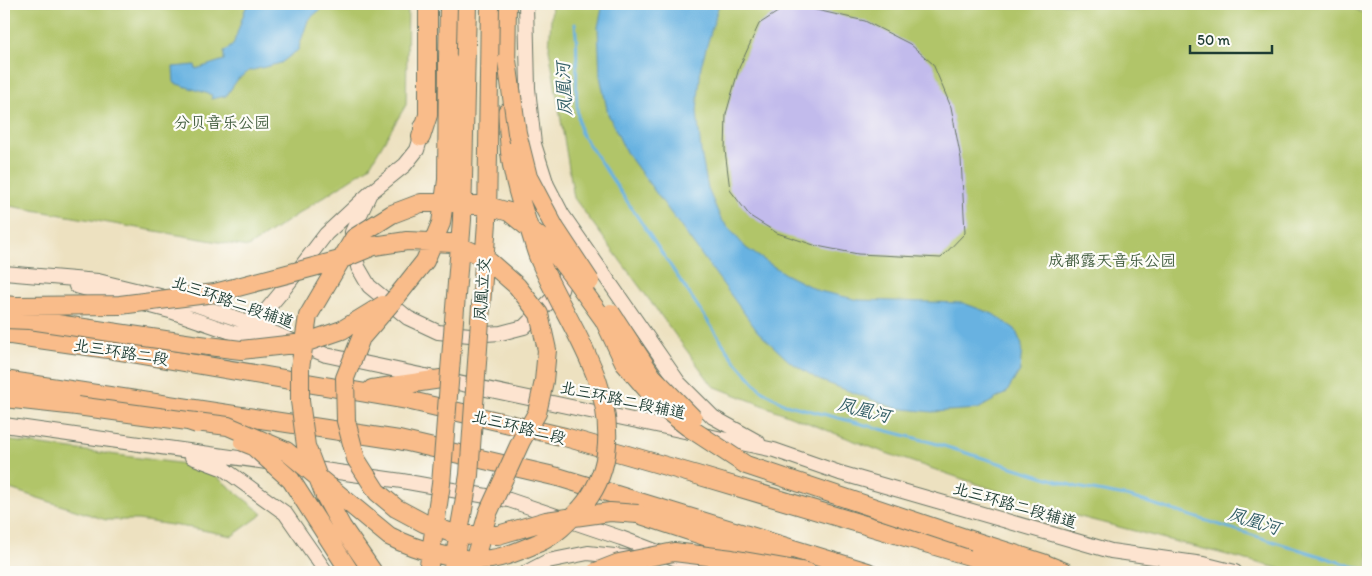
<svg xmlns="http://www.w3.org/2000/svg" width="1372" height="576" font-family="Itim,'LXGW WenKai TC',sans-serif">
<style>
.green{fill:#b1c569;stroke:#68814e}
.water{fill:#68b2e1;stroke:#44788a}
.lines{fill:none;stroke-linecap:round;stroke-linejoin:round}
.stream{stroke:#68b2e1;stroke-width:3}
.building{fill:#c2bbec}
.secondary-casing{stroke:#677665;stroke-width:16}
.highway-casing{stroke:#677665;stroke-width:20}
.secondary{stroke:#fde4d0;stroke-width:14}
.highway{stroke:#f9bc8a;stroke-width:18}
.highway-bridge-casing{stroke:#677665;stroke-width:20;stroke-linecap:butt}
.highway-bridge{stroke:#f9bc8a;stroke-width:18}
.labels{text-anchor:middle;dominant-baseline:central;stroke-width:4.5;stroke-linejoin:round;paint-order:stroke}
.park-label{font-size:16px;fill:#445f41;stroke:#fdfcf7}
.street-label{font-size:16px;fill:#1f3d34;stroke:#fdfcf7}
.water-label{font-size:18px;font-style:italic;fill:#356068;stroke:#fdfcf7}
</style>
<rect width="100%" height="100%" fill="#fdfcf7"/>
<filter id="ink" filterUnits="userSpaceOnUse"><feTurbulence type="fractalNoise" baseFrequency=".02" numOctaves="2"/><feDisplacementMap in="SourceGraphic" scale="10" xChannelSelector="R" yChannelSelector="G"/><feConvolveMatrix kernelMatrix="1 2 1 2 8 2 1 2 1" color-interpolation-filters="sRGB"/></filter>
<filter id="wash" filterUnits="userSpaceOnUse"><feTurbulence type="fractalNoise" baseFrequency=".0096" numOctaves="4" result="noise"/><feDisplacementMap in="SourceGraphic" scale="20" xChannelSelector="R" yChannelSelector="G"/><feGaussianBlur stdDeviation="1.12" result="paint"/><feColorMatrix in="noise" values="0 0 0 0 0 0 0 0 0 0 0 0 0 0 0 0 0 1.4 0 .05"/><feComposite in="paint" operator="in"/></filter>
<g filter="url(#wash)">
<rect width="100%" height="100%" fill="#ede1c0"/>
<path class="green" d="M4,4H408L406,105L369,167L248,247L4,205Z
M552,4H1344L1368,15V572H1293L1057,511L883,452L713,386L574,198L549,49Z
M4,440L185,464L212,473L263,514L232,536L192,528L138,520H106L4,487Z"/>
<path class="water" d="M254,4H327L308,20L298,50L281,63L249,71L238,79L226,96L211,99L212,95L174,83L173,67L195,65L196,69L224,60V52L233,45L246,7Z
M603,4H719L701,66L697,111L701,152L708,189L721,219L746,248L785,274L819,291L859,300L963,303L993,314L1015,329L1022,345L1020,371L1006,393L978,409L932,412L895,408L819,380L789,361L758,332L626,152L608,114L600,76L598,27Z"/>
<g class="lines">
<path class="stream" d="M575,24C580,60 572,97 581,133L734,360L761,390L785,404L934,443L1077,487L1130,497L1368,571"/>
</g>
<g id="blocks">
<path class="building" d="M790,4L865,21L910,44L933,64L951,107L961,159L965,233L941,258L858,254L817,246L777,233L750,216L730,190L725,150L726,114L739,68L759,24Z"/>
</g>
</g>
<g filter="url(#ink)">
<use href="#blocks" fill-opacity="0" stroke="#677665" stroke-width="1"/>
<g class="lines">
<defs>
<path id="secondary" d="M526,4L528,88L534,144L547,185L562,214L679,383L713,417L758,442
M370,193L352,232L358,267L369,286L408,318L438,332L470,335L501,333L524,327L561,290L565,275L564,262
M4,273L98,281L197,305L247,322L326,355L774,450L840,473L1111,551L1203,564L1235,572
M76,286L170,311L231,332L277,343
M247,322L264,313L284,289L326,234L370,193L405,165L417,150L421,137V127
M4,425L402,481L509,500L621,538L711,572
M192,457L224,469L285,513L326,572
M1163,565L1186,572
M527,572L548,561L588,553L632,558"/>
<path id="highway" d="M448,60L449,4
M506,74L507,4
M507,112L510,152
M421,137L428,115V4
M4,334L108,349L407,400L565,437L697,475L1023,572
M4,380L399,440L558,477L868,572
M372,389L441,379
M4,398L77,406
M638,514L783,562
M974,541L1043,563L1065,572"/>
</defs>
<use href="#secondary" class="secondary-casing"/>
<use href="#highway" class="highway-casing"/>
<use href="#secondary" class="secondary"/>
<use href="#highway" class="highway"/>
<defs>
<path id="highway-bridge" d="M448,60L447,180L441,223L425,261L398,295L361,338L345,378L346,421L356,459L377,492L396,508L424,523L449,532L471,535H498L546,521L610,512L638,514
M507,60L517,133L528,177L555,228L590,281
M4,305L16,306L120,305L215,293L340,260L374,246L407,241L453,243L485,258L517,286L539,314L547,350L544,381L537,413L521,441L488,513L471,572
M611,313L652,376L693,418
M4,319L30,320L192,344L241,350L304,343L342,330L383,305
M77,406L188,421L197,424
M188,421L228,426L286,451L389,536C416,550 460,563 491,559C507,557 523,549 538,543C556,535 568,522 581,508C595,492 603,474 606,454C616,382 566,323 540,261C535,250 533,239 529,228C521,203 513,178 510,152
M243,442L253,446L291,480L350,572
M373,572L342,527L325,496L306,446L300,401V368L308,316L354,238L392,214L421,203H454L488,206L509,212L546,242L576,281L604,320L625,364L661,406L688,427L746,465L974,541
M428,572L441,484L462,220L467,4
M452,572L469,475L487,222L490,4
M596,572L619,563L674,552L732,559L807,572"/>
</defs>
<use href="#highway-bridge" class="highway-bridge-casing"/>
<use href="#highway-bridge" class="highway-bridge"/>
</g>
</g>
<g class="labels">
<g class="park-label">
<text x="222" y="122">分贝音乐公园</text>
<text x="1112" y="260">成都露天音乐公园</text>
</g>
<g class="street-label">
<text transform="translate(482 289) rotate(-86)">凤凰立交</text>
<text transform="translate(233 302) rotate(19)">北三环路二段辅道</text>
<text transform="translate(121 352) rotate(9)">北三环路二段</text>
<text transform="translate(623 400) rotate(12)">北三环路二段辅道</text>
<text transform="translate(519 427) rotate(14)">北三环路二段</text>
<text transform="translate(1015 505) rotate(16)">北三环路二段辅道</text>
</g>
<g class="water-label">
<text transform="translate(564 89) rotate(-93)">凤凰河</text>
<text transform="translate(864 410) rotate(14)">凤凰河</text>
<text transform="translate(1254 521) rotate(17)">凤凰河</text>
</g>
</g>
<rect width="1372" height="576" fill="none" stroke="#fdfcf7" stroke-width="20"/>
<path d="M1190 45v8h82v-8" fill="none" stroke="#1f3d34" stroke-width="2.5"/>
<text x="1197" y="45" font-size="15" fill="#1f3d34" stroke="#fdfcf7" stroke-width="4" paint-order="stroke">50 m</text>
</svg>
